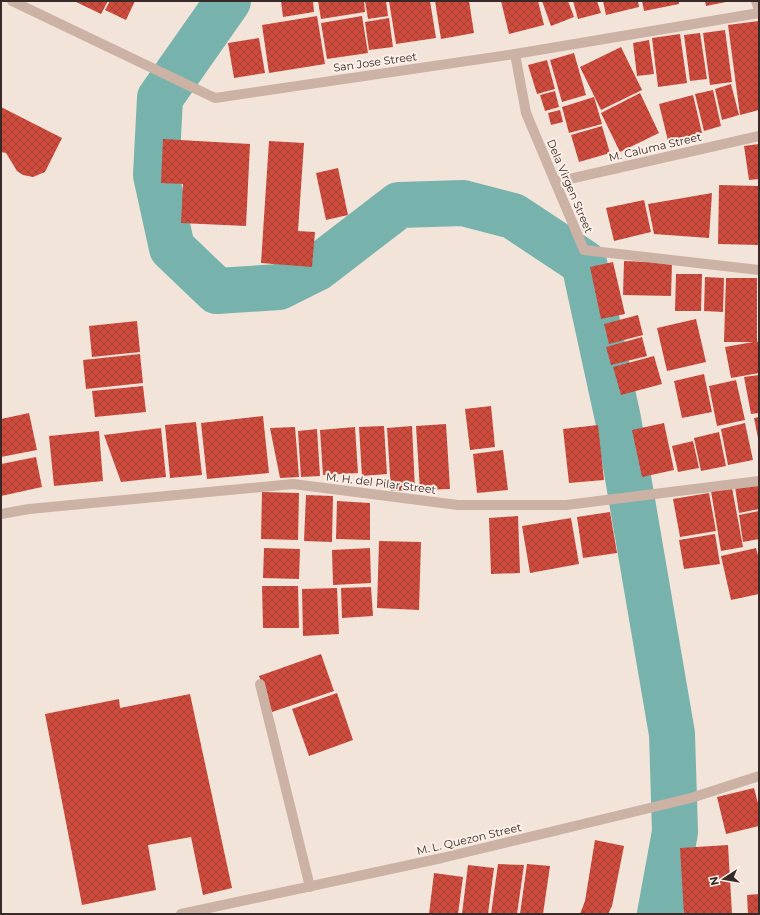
<svg xmlns="http://www.w3.org/2000/svg" width="760" height="915" font-family="Montserrat,sans-serif">
<style>
.lines{fill:none;stroke-linecap:round;stroke-linejoin:round}
.river{stroke:#77b2ac;stroke-width:46}
.building{fill:url(#building-cross-hatch)}
.minor{stroke:#ccb1a5;stroke-width:10}
.labels{text-anchor:middle;dominant-baseline:central;stroke-width:4;stroke-linejoin:round;paint-order:stroke}
.street-label{font-size:11px;fill:#372a27;stroke:#fbefe7}
</style>
<defs>
<pattern id="building-cross-hatch" width="8" height="8" patternUnits="userSpaceOnUse"><rect width="8" height="8" fill="#cd4c3e"/><path d="M0 0l8 8M0 8l8-8" fill="none" stroke="#a73f34"/></pattern>
</defs>
<rect width="100%" height="100%" fill="#f3e4da"/>
<g class="lines">
<path class="river" d="M228,1L160,98L156,175L172,248L217,291L279,287L317,268L399,205L463,203L513,216L584,263L618,419L672,734L675,832L660,914"/>
</g>
<path class="building" d="M74,1H108L101,14Z
M110,1H135L126,20L105,10Z
M281,1H313L314,12L283,17Z
M318,1H364L365,12L321,19Z
M365,1H386L388,16L368,19Z
M389,1H430L436,38L396,44Z
M435,1H469L474,33L441,39Z
M501,1H538L544,25L509,34Z
M542,1H568L574,17L551,26Z
M573,1H597L601,13L578,19Z
M603,1H638L639,7L606,15Z
M642,1H679V4L644,11Z
M705,1H726V2L706,6Z
M317,16L325,64L269,73L262,25Z
M362,16L368,53L327,59L321,23Z
M389,18L393,47L369,50L365,22Z
M759,21V110L740,115L728,25Z
M725,30L732,82L710,85L703,33Z
M700,33L707,79L690,81L684,35Z
M680,34L687,83L658,87L652,38Z
M259,38L265,73L234,78L228,43Z
M649,40L654,74L637,76L633,43Z
M621,47L642,90L601,110L580,67Z
M574,53L586,95L562,102L550,60Z
M547,60L555,89L537,94L528,65Z
M731,84L739,115L722,120L715,89Z
M713,90L721,126L704,131L695,94Z
M555,91L559,107L545,111L540,95Z
M640,93L659,133L620,152L601,113Z
M693,95L702,133L668,141L659,104Z
M594,97L602,124L569,133L562,107Z
M1,107L62,138L45,172L33,177L23,175L17,171L6,153L1,152Z
M560,110L563,122L551,125L548,113Z
M602,126L610,153L579,162L571,135Z
M163,139L250,144L246,226L181,223L183,184L161,183Z
M269,141L304,143L298,231L315,232L312,267L261,263Z
M759,144V179L749,180L744,146Z
M338,168L348,215L326,220L316,173Z
M719,185L759,186V245L718,244Z
M712,193L709,238L654,234L648,204Z
M644,200L651,232L614,241L606,208Z
M624,261L672,263L671,296L623,295Z
M613,262L625,314L601,319L590,267Z
M676,274H702L701,311H675Z
M705,277L724,278L723,312L704,311Z
M726,278H757V342L759,341V373L731,378L725,347L753,342H724Z
M638,315L643,335L609,344L604,324Z
M696,319L706,362L667,371L657,328Z
M137,321L140,352L92,357L89,326Z
M642,337L647,356L611,365L606,347Z
M140,354L143,383L86,389L83,360Z
M654,356L662,384L621,395L613,367Z
M704,374L712,412L682,418L674,381Z
M759,375V413L751,414L744,377Z
M736,380L745,420L717,426L709,386Z
M143,386L146,412L95,417L92,391Z
M491,406L495,447L470,450L465,409Z
M29,413L37,450L1,457V419Z
M263,416L269,473L207,479L201,423Z
M759,417V438H758L754,418Z
M196,422L202,475L170,478L165,425Z
M664,423L674,470L642,477L632,430Z
M745,423L753,460L728,465L721,429Z
M446,424L450,489L420,490L416,426Z
M598,425L604,480L569,483L563,429Z
M384,426L387,474L362,476L359,427Z
M412,426L415,490L391,491L387,428Z
M295,427L299,477L280,478L270,428Z
M355,427L358,473L323,475L320,430Z
M161,428L166,477L121,482L104,435Z
M317,429L320,476L301,477L298,431Z
M99,431L103,481L54,486L49,436Z
M719,432L726,466L701,471L694,438Z
M693,441L699,468L678,472L672,446Z
M503,450L508,490L477,493L473,454Z
M36,457L42,487L1,496V464Z
M759,483V509L739,513L735,487Z
M732,488L743,547L721,551L711,491Z
M262,492L299,493L298,540L261,539Z
M709,493L716,531L680,537L673,499Z
M306,495L333,496L332,542L304,541Z
M337,501L370,503V540L336,539Z
M759,511V539L743,542L739,515Z
M610,512L617,553L583,558L577,517Z
M518,516L520,573L491,574L489,518Z
M571,518L579,564L530,573L522,526Z
M715,534L720,564L684,569L679,540Z
M379,541L421,542L419,610L377,608Z
M264,548L300,549L299,579L263,578Z
M370,548L371,583L333,585L332,550Z
M756,548L759,559V594L731,600L721,556Z
M262,586H298L299,628H263Z
M371,587L373,616L342,618L341,588Z
M337,588L339,634L303,636L302,589Z
M321,654L334,691L272,712L259,676Z
M337,693L353,740L309,756L292,709Z
M190,694L232,888L203,895L191,837L148,845L156,890L82,905L45,714L119,699L120,708Z
M754,788L759,807V826L726,834L717,797Z
M595,840L624,846L612,906L608,914H580L585,901Z
M728,845L732,914H684L680,848Z
M498,864L524,865L517,914H491Z
M527,864L550,866L543,914H520Z
M468,865L494,868L488,914H462Z
M434,873L463,877L458,914H429Z
M759,894V914H748L747,895Z"/>
<g class="lines">
<path class="minor" d="M12,1L215,98L515,54L759,13
M756,1L759,10
M515,54L526,113L584,250L759,270
M556,182L759,136
M1,514L29,509L293,484L458,505H566L759,481
M260,684L310,887
M181,914L442,858L691,798L759,776"/>
</g>
<g class="labels">
<g class="street-label">
<text transform="translate(375 62) rotate(-8)">San Jose Street</text>
<text transform="translate(655 147) rotate(-13)">M. Caluma Street</text>
<text transform="translate(570 186) rotate(67)">Dela Virgen Street</text>
<text transform="translate(381 483) rotate(7)">M. H. del Pilar Street</text>
<text transform="translate(469 839) rotate(-13)">M. L. Quezon Street</text>
</g>
</g>
<rect width="760" height="915" fill="none" stroke="#372a27" stroke-width="4"/>
<g transform="translate(724 879) rotate(258)" stroke="#fbefe7" stroke-width="3" paint-order="stroke">
<path d="M0-3L7 15L0 10L-7 15Z" fill="#372a27"/>
<text y="-6" font-size="11" font-weight="bold" text-anchor="middle" fill="#372a27">N</text>
</g>
</svg>
